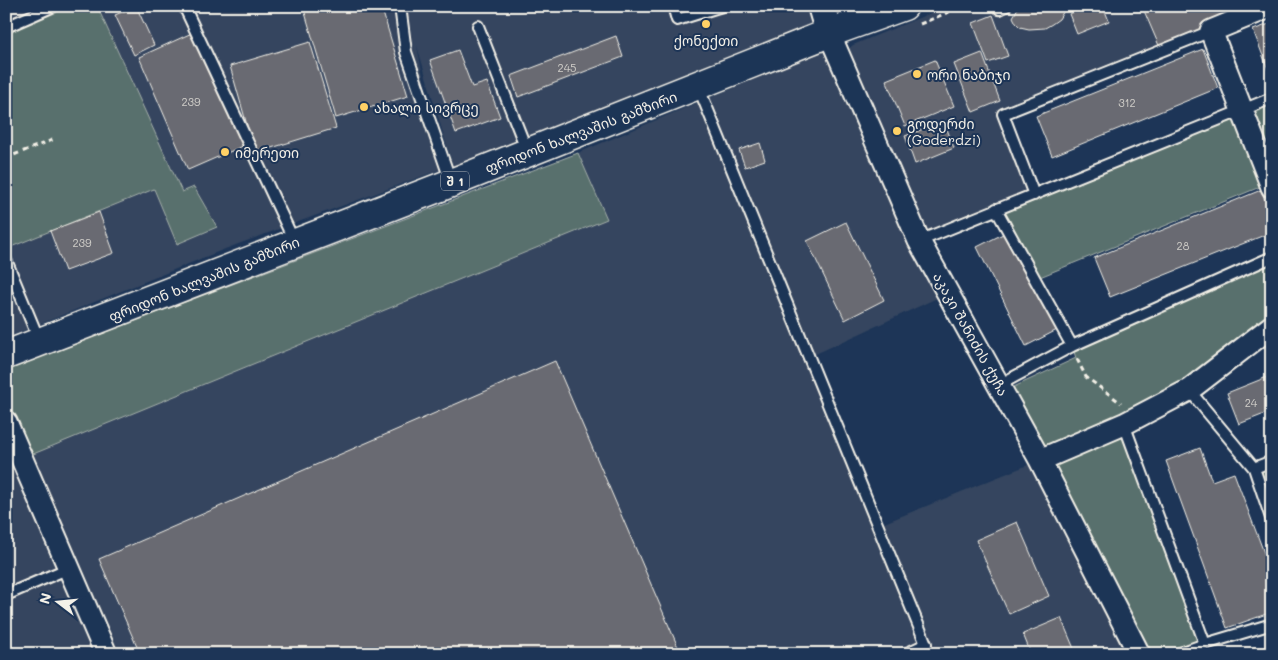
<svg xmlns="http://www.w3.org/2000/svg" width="1278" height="660" font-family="Mali,'Noto Sans Georgian',sans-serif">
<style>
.built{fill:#34455f}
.green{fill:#58706d;stroke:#a6b0aa}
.building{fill:#696a72;stroke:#f4f1e8}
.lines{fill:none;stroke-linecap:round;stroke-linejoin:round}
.service-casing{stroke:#f4f1e8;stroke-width:14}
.minor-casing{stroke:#f4f1e8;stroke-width:25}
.tertiary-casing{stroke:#f4f1e8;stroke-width:30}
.primary-casing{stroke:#f4f1e8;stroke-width:31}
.path{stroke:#f4f1e8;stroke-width:3;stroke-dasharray:5 4;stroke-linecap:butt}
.service{stroke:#1d3557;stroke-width:10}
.minor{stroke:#1d3557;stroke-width:21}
.tertiary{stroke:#1d3557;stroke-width:26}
.primary{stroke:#1d3557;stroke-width:28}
.poi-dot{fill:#ffd166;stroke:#1d3557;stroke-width:2}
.labels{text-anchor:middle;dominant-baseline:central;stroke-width:4;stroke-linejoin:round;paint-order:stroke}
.number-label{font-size:11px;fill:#d1cfca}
.shield{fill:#1d3557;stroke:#b4b9bc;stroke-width:1}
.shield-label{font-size:12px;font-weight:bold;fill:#f4f1e8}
.poi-label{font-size:14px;fill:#f4f1e8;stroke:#1d3557;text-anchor:start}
.street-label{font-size:14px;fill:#f4f1e8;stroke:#1d3557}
</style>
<rect width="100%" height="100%" fill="#1d3557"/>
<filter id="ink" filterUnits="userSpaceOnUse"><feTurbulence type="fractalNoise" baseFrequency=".02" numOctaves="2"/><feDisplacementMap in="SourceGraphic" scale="10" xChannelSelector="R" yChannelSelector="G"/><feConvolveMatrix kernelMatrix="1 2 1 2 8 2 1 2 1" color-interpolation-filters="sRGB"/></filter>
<g filter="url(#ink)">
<path class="built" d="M6,6H819L810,27L453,167L417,46L442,169L225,249L6,338Z
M948,6H1256L1003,114L1034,195L919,241L948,293L809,357L877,526L1040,460L1139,654H6V422L606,219L578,153L822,50L839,57L853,45Z"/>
<path class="green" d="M54,6H97L182,192L194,187L217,227L177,244L154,189L6,249V27Z
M1272,98V182L1035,279L996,209Z
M578,153L607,219L21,459L6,422V370Z
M1272,257V326L1124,424L1205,644L1177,654H1139L1003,392L1076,358L1072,346Z
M1272,461V521L1254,468Z"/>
<path class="building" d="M136,6L154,45L134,55L115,15Z
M303,6H381L408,96L336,118Z
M1019,6H1065V9L1059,19L1052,24L1045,28L1029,29L1020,27L1016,23L1013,17Z
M1088,6H1103L1109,21L1077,34L1069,14Z
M1142,6H1172L1173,8L1178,6H1241L1239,16L1160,48Z
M993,15L1008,56L988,63L973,23Z
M1272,23V77H1271L1253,30Z
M194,32L243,146L188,170L139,57Z
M616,36L623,57L518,97L511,76Z
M310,42L336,128L255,153L230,66Z
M1203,49L1218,88L1052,156L1036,116Z
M458,50L472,87L487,82L500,117L456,133L430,60Z
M982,53L1000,101L973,112L954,64Z
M935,60L954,106L905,126L886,80Z
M944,121L954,148L915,164L905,136Z
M760,143L765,160L745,167L739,150Z
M1261,190L1272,218V232L1110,297L1094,258Z
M99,212L114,253L65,271L50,231Z
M846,222L884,300L845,320L807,241Z
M1007,232L1057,330L1026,346L977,247Z
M555,361L681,654H140L99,559Z
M1272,375V411L1239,424L1227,393Z
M1200,448L1212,481L1234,473L1272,574V612L1227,628L1166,461Z
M1017,522L1049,596L1009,614L976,540Z
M1061,618L1075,651L1069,654H1031L1023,634Z"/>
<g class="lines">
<defs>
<path id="service" d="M184,6L294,241
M400,6L406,52L451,182
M673,6L677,20L722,6
M997,6L1000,9L1006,6
M478,26L527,151
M6,27L54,6
M698,86L926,644L905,654
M1034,195L1003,114L1211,31
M996,209L1072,346L1272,257
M919,241L1272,98
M6,260L39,340
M999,385L1072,346
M1189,390L1254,468L1272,461
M1124,424L1205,644L1177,654
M1254,468L1272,521
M6,595L69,568
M1205,644L1272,624"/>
<path id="minor" d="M1272,6L1211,31L1272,187
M829,33L919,241L1040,460L1139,654
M6,422L106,654
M1040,460L1124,424L1189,390L1272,326"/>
<path id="tertiary" d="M821,6L829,33"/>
<path id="primary" d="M6,355L451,183L829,33L904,6"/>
</defs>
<use href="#service" class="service-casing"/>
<use href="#minor" class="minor-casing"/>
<use href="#tertiary" class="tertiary-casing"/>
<use href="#primary" class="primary-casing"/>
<path class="path" d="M920,24L963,6
M6,158L55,139
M1077,359L1086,377L1121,403"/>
<use href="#service" class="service"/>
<use href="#minor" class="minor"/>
<use href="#tertiary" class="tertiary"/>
<use href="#primary" class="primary"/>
</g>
</g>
<g class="poi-dot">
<circle cx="706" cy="24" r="5"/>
<circle cx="917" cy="74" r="5"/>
<circle cx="364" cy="107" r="5"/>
<circle cx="897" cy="131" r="5"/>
<circle cx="225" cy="152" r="5"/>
</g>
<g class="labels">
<g class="number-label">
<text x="567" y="67">245</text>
<text x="191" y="101">239</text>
<text x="1127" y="102">312</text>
<text x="82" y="242">239</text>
<text x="1183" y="245">28</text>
<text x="1251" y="402">24</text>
</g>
<rect class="shield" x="441" y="171.5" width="28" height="19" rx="4"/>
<g class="shield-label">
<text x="455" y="181">შ 1</text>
</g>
<g class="poi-label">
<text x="706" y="40" text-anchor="middle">ქონექთი</text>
<text x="927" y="74">ორი ნაბიჯი</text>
<text x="374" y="107">ახალი სივრცე</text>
<text x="907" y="123">გოდერძი<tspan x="907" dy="16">(Goderdzi)</tspan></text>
<text x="235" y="152">იმერეთი</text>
</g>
<g class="street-label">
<text transform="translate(581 132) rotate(-21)">ფრიდონ ხალვაშის გამზირი</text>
<text transform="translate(204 279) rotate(-22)">ფრიდონ ხალვაშის გამზირი</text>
<text transform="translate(971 334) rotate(61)">აკაკი შანიძის ქუჩა</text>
</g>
</g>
<rect width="1278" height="660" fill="none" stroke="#1d3557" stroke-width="25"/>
<rect x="12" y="12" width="1253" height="635" fill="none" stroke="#f4f1e8" stroke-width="2" filter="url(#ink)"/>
<g transform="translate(58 602) rotate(286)" stroke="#1d3557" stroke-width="4" paint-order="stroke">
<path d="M0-4L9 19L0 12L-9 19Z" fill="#f4f1e8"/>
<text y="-8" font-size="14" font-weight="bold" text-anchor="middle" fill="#f4f1e8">N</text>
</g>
</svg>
